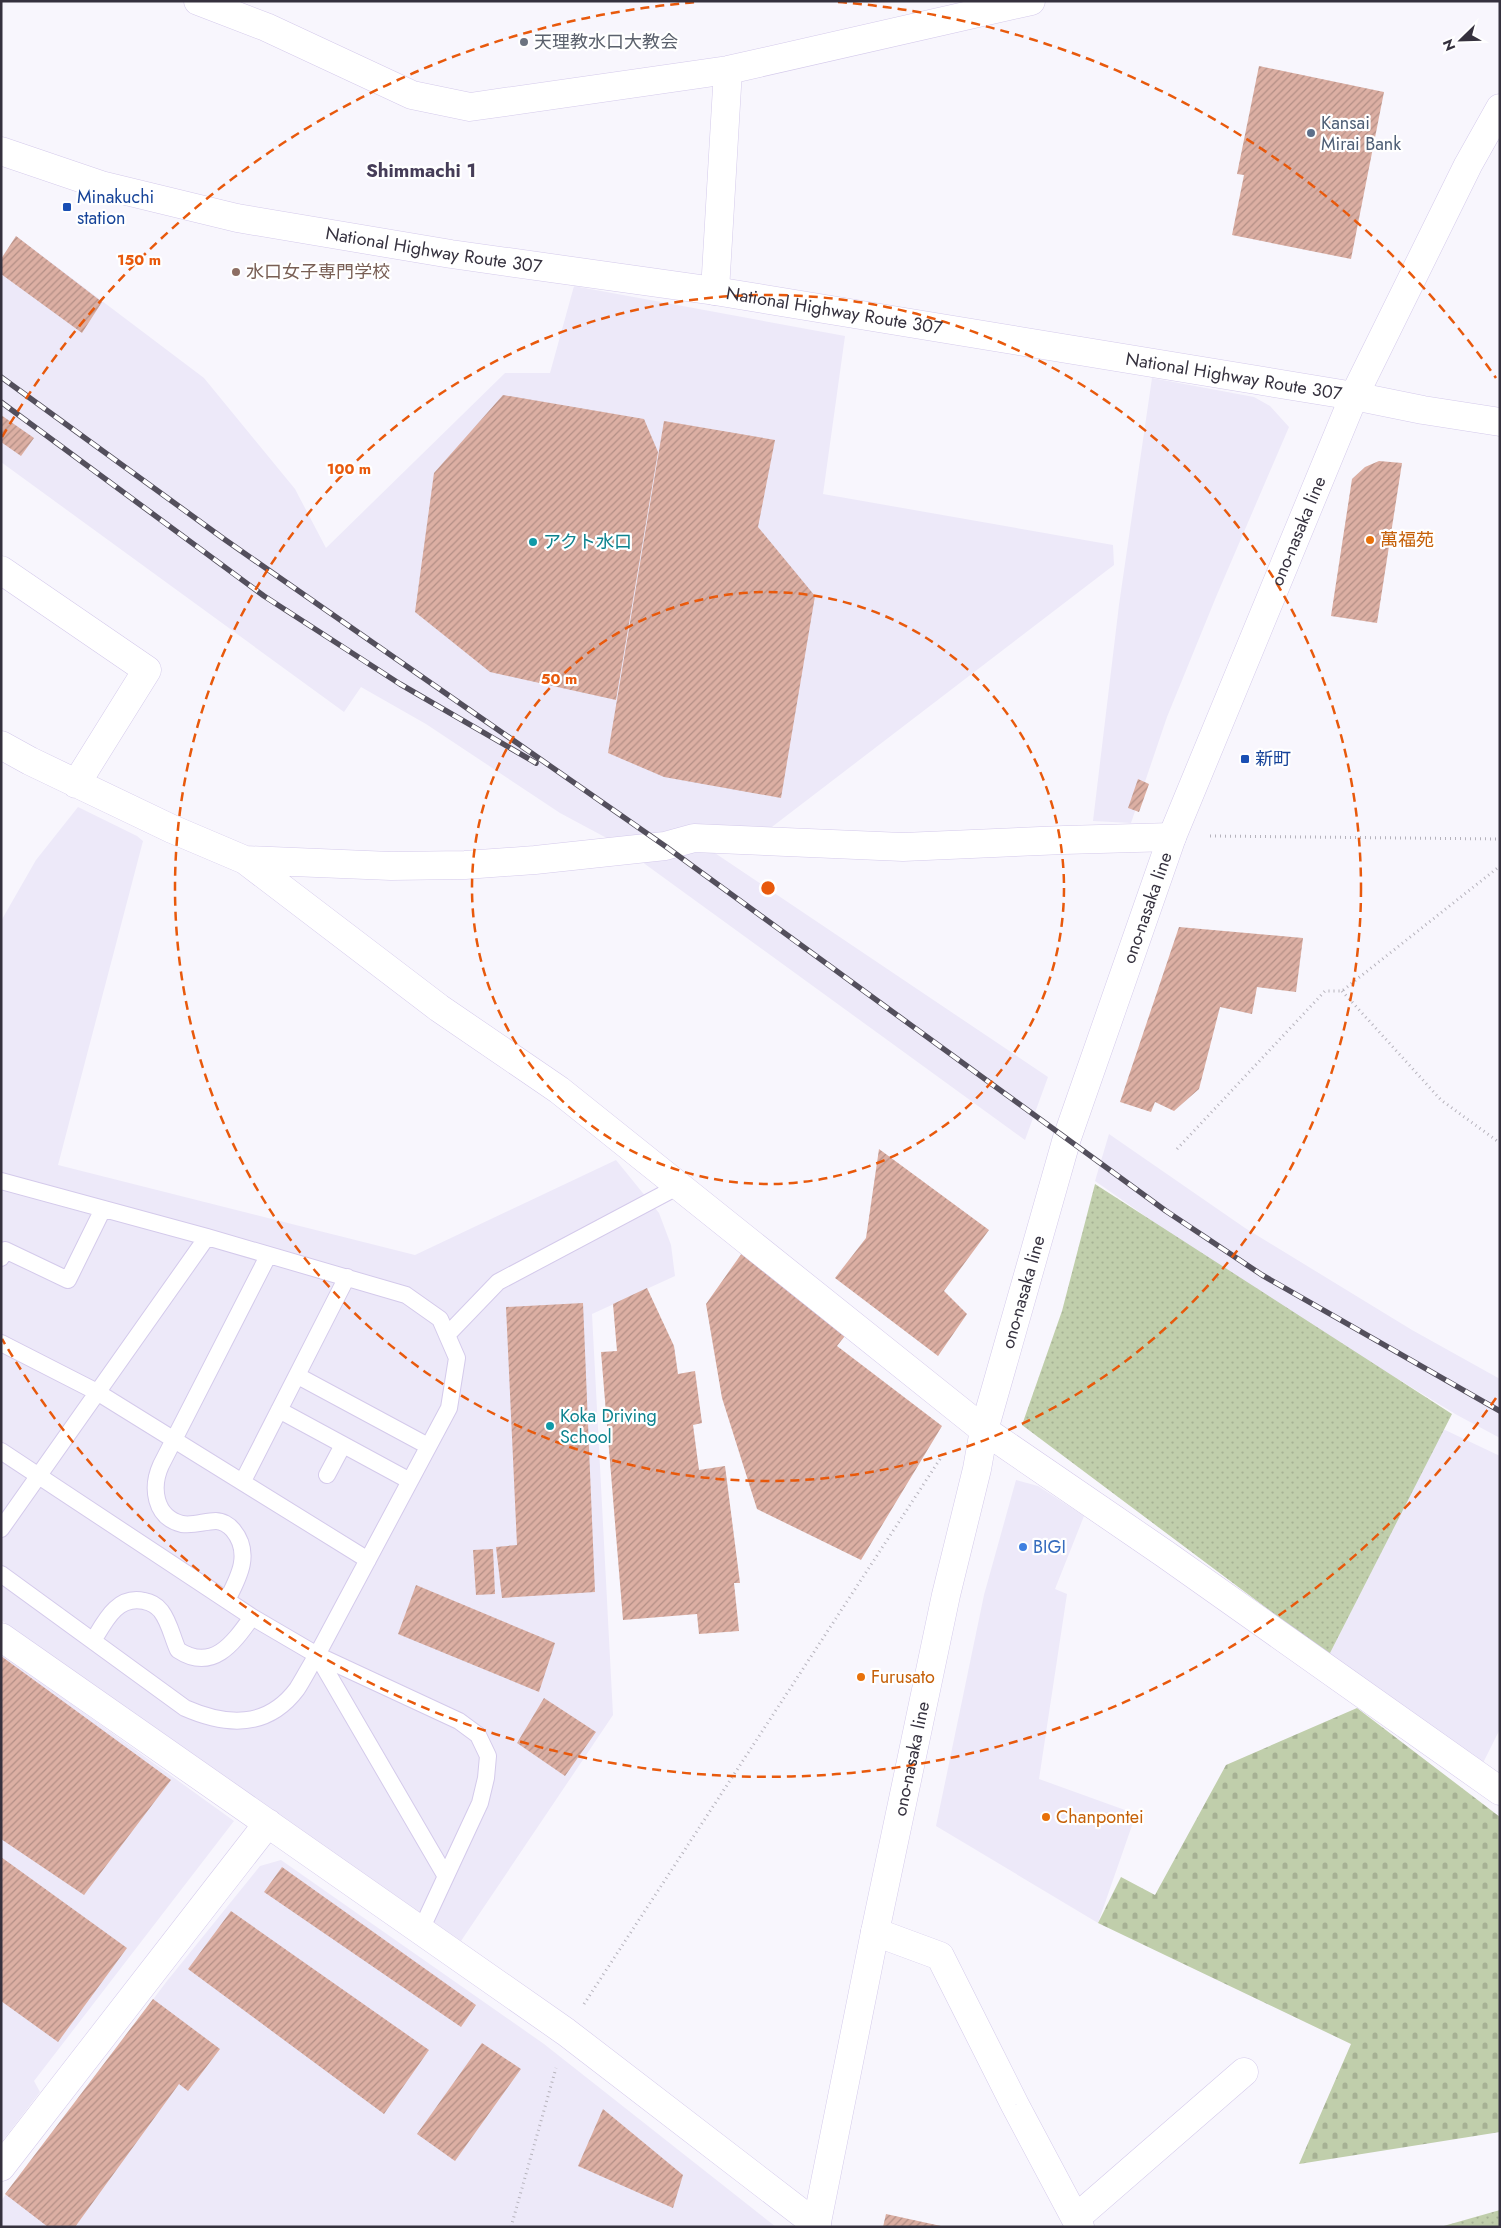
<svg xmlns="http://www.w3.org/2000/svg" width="1501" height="2228" font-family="Jost,'Noto Sans JP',sans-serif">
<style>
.built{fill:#ede9f9}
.grass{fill:url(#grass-dots)}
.cemetery{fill:url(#cemetery-stones)}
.building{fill:url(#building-hatch)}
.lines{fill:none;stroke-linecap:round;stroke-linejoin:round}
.lane-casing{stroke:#d4caeb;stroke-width:18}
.street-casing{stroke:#d4caeb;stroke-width:29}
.secondary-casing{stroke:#d4caeb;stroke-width:29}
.highway-casing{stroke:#d4caeb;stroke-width:29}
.path{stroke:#b6b3bc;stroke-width:3;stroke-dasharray:1 4;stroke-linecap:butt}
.lane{stroke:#fff;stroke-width:16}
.street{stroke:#fff;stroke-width:28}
.secondary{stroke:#fff;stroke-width:28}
.highway{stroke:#fff;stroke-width:28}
.rail-casing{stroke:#534f5c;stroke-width:5.5}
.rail{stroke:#fff;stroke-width:4;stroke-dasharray:11;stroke-linecap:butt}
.ring{fill:none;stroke:#e8590c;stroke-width:2.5;stroke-dasharray:9 6}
.worship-dot{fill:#6b7280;stroke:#fff;stroke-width:2}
.service-dot{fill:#5c6f8a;stroke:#fff;stroke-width:2}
.transit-dot{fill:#1a4fb4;stroke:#fff;stroke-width:2}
.education-dot{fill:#8d6e63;stroke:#fff;stroke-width:2}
.food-dot{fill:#e8710a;stroke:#fff;stroke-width:2}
.culture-dot{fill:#0f9aa8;stroke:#fff;stroke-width:2}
.shop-dot{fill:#3f7fe0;stroke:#fff;stroke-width:2}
.labels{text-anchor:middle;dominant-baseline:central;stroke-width:4.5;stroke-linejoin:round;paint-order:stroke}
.worship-label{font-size:18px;fill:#5b616d;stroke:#fff;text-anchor:start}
.service-label{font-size:18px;fill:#4e5e75;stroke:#fff;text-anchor:start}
.transit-label{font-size:18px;fill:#164399;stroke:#fff;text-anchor:start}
.street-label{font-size:18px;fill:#35313e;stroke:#fff}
.education-label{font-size:18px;fill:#785e54;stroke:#fff;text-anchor:start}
.food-label{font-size:18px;fill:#c56008;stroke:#fff;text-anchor:start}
.culture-label{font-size:18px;fill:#0d838f;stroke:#fff;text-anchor:start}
.shop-label{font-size:18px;fill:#366cbe;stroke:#fff;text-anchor:start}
.neighbourhood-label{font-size:19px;font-weight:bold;fill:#463d58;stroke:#fff}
.centre{fill:#e8590c;stroke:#fff;stroke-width:2.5}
.ring-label{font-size:15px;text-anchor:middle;font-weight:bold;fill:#e8590c;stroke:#fff;stroke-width:4.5;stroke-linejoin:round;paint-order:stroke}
</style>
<defs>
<pattern id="grass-dots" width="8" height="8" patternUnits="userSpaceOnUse" patternTransform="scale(1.25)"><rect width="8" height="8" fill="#c0ceab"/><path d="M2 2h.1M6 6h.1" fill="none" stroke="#a6b194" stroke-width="1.8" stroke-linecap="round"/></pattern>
<pattern id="cemetery-stones" width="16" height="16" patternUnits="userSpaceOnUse" patternTransform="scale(1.25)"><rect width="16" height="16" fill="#c0ceab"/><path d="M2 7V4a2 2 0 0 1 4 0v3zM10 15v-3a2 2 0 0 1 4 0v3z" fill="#a6b194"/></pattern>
<pattern id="building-hatch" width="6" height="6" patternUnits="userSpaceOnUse" patternTransform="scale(1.25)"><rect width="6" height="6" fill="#dcafa3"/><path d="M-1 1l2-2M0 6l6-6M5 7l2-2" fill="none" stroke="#b38f86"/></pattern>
</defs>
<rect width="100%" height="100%" fill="#f8f6fd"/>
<path class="built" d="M16,236L204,378L295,489L326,548L505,373H550L574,286L845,336L823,494L1113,545L1114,565L764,833L688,835L1048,1077L1025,1140L616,843L560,813L426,724L361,687L344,712L1,462V259Z
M1152,378L1254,397L1270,406L1289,427L1216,597L1167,717L1131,823L1093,821L1119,605Z
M78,807L137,836L143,841L58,1165L415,1255L616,1160L659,1213L671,1245L675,1276L592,1314L613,1715L461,1941L239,1788L1,1620V921L36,860Z
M1109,1134L1245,1228L1412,1330L1500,1379V1438L1457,1415L1248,1288L1095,1181Z
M1443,1429L1500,1456V1729L1482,1765L1329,1655Z
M1016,1480L1038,1486L1084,1516L1055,1589L1067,1594L1039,1779L1136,1814L1098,1923L936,1826L984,1595Z
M1,1653L234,1821L34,2081L40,2092L1,2143Z
M281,1860L544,2044L776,2227H1V2201L167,1981L260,1866Z"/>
<path class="grass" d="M1095,1184L1452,1414L1329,1655L1022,1425L1062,1311Z
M1500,2210V2227H1440Z"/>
<path class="cemetery" d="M1357,1708L1500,1817V2132L1299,2164L1351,2044L1098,1923L1121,1877L1155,1895L1226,1765Z"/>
<path class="building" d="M1259,66L1384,92L1351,259L1232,235L1244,175L1237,174Z
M16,236L102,302L82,333L1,274V259Z
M503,395L644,419L658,452L616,700L490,672L415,612L434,473Z
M1,415L34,438L21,456L1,442Z
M664,421L775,440L758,527L815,596L781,798L664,777L608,753Z
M1379,461L1402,463L1377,623L1331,616L1352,479L1365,467Z
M1138,779L1149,784L1139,812L1128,808Z
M1179,927L1303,938L1296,992L1257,987L1252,1014L1220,1007L1199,1089L1174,1111L1155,1102L1151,1112L1120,1102Z
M879,1149L989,1230L944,1291L967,1314L938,1356L835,1278L866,1238Z
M742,1253L848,1332L837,1346L942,1426L861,1560L757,1509L722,1398L706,1304Z
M647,1288L674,1346L678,1374L695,1371L702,1423L693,1425L699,1470L725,1466L740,1583H734L739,1631L699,1634L697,1614L623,1620L601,1352L617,1351L613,1304Z
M583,1303L595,1592L502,1598L496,1547L517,1545L506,1307Z
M493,1549L495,1594L476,1595L473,1550Z
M416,1585L555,1643L539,1692L398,1634Z
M1,1656L171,1780L84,1895L1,1839Z
M544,1698L596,1732L565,1776L517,1743Z
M1,1857L127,1948L58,2042L1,2001Z
M282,1867L476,2005L461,2027L264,1892Z
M231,1911L429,2050L384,2114L188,1969Z
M153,1999L220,2049L188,2091L179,2084L75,2227H48L5,2194Z
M482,2043L521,2069L455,2161L417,2134Z
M603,2109L683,2175L673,2208L578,2166Z
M886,2214L941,2226V2227H883Z"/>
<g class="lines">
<defs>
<path id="lane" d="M1,1181L207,1237L406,1295L440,1319L457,1358L449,1408L317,1655C310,1666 304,1678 297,1689C267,1729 226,1726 185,1708L1,1574
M1,1258L5,1250L68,1280L103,1209
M447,1335L498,1282L679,1186
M1,1343L97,1392L368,1560
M298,1376L428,1446
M279,1410L410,1481
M1,1451L252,1617L317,1655L459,1721L478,1735L488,1756L486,1778L480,1803L420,1932
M327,1475L343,1445
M243,1481L347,1277
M1,1529L207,1237
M227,1600C239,1577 252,1553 233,1530C229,1525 222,1521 216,1521C205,1521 194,1526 182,1524C154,1517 151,1487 161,1465L268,1256
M93,1641C105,1621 117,1595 144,1601C150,1602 157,1606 161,1611C170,1623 172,1637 178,1650C213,1673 234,1642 252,1617
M317,1655L445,1875"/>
<path id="street" d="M198,1L266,27L412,95L470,107L728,70L1031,1
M715,291L728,70
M1,570L147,670L76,784
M1,745L30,761L172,829L245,860L439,1008L559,1090L984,1430L1165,1554L1500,1791
M245,860L391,866L465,865L535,860L665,846L694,838L903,847L1064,840L1172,837
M1,1637L566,2032L817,2225
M875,1932L940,1956L1015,2105L1080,2227
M1,2167L268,1823
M1076,2218L1244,2072"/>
<g id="secondary">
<path id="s1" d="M816,2227L875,1932L946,1595L977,1469L984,1430L1067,1138L1172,837L1354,396L1423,410L1500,422"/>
</g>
<g id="highway">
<path id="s2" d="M1,151L101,185L237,218L451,254L715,291L1354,396L1468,165L1500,108"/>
</g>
</defs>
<use href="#lane" class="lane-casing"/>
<use href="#street" class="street-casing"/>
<use href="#secondary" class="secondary-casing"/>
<use href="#highway" class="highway-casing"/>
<path class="path" d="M1210,836L1500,839
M1342,991L1441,1100L1500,1143
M1177,1149L1325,991H1342L1500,866
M584,2004L942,1456
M511,2227L556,2068"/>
<use href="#lane" class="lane"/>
<use href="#street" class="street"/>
<use href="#secondary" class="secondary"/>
<use href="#highway" class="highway"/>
<defs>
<path id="rail" d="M1,377L224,539L665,846L1166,1211L1262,1275L1500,1411
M1,402L264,596L400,684L536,763"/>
</defs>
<use href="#rail" class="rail-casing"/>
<use href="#rail" class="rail"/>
</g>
<g class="ring">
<circle cx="768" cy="888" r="296"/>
<circle cx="768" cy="888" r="593"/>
<path d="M1496 1398A889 889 0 0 1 2 1339M2 437A889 889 0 0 1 698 2M838 2A889 889 0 0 1 1496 378"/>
</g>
<circle class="worship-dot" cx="524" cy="42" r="5"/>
<circle class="service-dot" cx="1311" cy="133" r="5"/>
<g class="transit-dot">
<rect x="62" y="202" width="10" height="10" rx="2.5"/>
<rect x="1240" y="754" width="10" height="10" rx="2.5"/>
</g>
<circle class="education-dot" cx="236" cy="272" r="5"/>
<g class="food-dot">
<circle cx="1370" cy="540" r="5"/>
<circle cx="861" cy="1677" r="5"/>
<circle cx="1046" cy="1817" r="5"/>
</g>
<g class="culture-dot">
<circle cx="533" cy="542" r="5"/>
<circle cx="550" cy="1426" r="5"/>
</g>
<circle class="shop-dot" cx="1023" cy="1547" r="5"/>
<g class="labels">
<g class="worship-label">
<text x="534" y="42">天理教水口大教会</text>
</g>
<g class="service-label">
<text x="1321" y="123">Kansai<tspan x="1321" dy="21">Mirai Bank</tspan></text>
</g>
<g class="transit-label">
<text x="77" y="197">Minakuchi<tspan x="77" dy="21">station</tspan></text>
<text x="1255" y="759">新町</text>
</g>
<g class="street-label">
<text stroke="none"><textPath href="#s2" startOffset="445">National Highway Route 307</textPath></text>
<text stroke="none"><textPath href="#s2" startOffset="850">National Highway Route 307</textPath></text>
<text stroke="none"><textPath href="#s2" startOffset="1255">National Highway Route 307</textPath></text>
<text stroke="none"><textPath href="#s1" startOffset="1768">ono-nasaka line</textPath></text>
<text stroke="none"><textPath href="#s1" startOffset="1362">ono-nasaka line</textPath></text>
<text stroke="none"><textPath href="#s1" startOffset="958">ono-nasaka line</textPath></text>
<text stroke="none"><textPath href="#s1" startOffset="478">ono-nasaka line</textPath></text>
</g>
<g class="education-label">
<text x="246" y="272">水口女子専門学校</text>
</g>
<g class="food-label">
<text x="1380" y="540">萬福苑</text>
<text x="871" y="1677">Furusato</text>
<text x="1056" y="1817">Chanpontei</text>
</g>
<g class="culture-label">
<text x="543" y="542">アクト水口</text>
<text x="560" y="1416">Koka Driving<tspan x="560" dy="21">School</tspan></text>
</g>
<g class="shop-label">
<text x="1033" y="1547">BIGI</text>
</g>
<g class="neighbourhood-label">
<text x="421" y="170">Shimmachi 1</text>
</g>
</g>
<circle cx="768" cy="888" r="8" class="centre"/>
<g class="ring-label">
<text x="139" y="265">150 m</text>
<text x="349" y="474">100 m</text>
<text x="559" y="684">50 m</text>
</g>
<rect width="1501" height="2228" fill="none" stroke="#35313e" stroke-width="5"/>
<g transform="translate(1461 40) rotate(247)" stroke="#ffffff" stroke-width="4" paint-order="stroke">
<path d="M0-4L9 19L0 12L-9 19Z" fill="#35313e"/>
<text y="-8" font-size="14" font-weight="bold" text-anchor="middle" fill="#35313e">N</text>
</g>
</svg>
